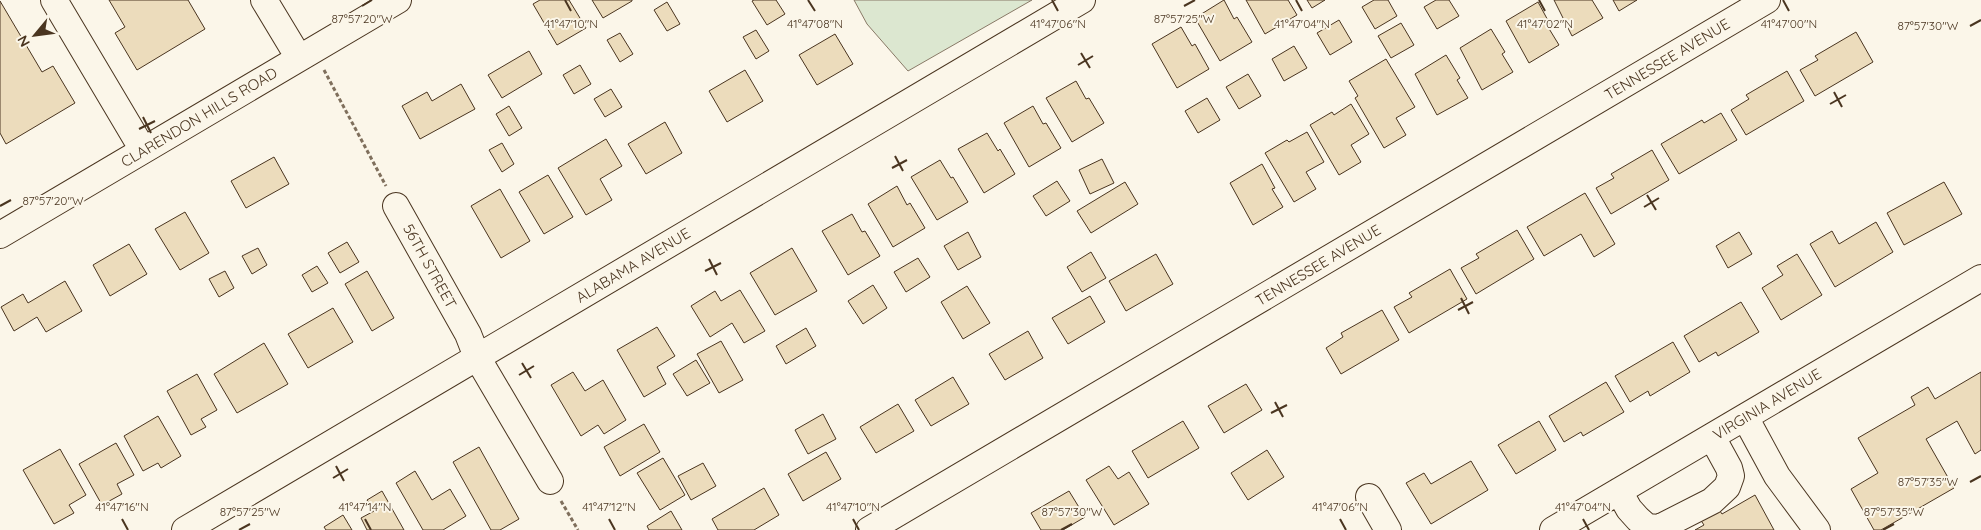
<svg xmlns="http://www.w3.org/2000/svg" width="1981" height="530" font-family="Quicksand,sans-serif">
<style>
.green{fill:#dce7d0;stroke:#887966}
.building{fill:#ecdcbc;stroke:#4a3520}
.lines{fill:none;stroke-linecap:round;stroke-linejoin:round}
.minor-casing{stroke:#4a3520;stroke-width:28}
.path{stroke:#7f6f5c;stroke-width:3;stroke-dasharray:4 2.5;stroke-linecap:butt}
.minor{stroke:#fbf6e9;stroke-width:26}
.ticks{fill:none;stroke:#4a3520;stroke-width:2}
.labels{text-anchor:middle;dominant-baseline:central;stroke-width:4;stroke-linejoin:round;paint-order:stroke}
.street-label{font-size:15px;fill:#4a3520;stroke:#fbf6e9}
.ticks-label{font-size:12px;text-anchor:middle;fill:#4a3520;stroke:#fbf6e9;stroke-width:4;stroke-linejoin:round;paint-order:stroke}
</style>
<rect width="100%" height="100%" fill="#fbf6e9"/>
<path class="green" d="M854,0H1032L908,71L867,24Z"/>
<path class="building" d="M109,0H188L205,29L137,70L115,33L125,27Z
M540,0H569L586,28L557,45L533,4Z
M592,0H632V1L603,18Z
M754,0H776L785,14L767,25L752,1Z
M1224,0L1234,19L1237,17L1252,42L1220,61L1195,18Z
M1246,0H1288L1297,15L1265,34Z
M1307,0H1325L1312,8Z
M1374,0H1388L1397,16L1375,29L1362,7Z
M1436,0H1449L1459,16L1437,29L1424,7Z
M1554,0H1592L1603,18L1572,36Z
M1613,0H1637L1619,11Z
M0,1L42,72L53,66L75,103L6,144L0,133Z
M667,2L680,24L667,31L654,10Z
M1538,2L1551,26L1548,27L1559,45L1529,63L1506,21Z
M1339,20L1352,42L1330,55L1317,33Z
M1401,23L1414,45L1391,58L1378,36Z
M1181,27L1192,46L1195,44L1209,69L1177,88L1152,44Z
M1491,29L1505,52L1502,54L1513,72L1482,90L1460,48Z
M756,30L769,51L756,59L743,37Z
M1856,32L1873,62L1815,96L1800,70L1818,60L1815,56Z
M620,33L633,54L620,62L607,40Z
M835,34L853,64L817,85L799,55Z
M1294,46L1307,68L1284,81L1272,59Z
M529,51L542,74L502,98L488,75Z
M1446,55L1460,78L1457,80L1468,98L1437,115L1415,74Z
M1386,59L1415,107L1396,118L1406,135L1384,148L1355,98L1358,96L1349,81Z
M580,65L591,84L574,94L563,75Z
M745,70L763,101L727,122L709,91Z
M1787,71L1804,101L1746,135L1731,110L1749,99L1746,95Z
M1248,74L1261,96L1239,109L1226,87Z
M1076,81L1086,99L1089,98L1104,123L1072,142L1046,98Z
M461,84L475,109L420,139L402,106L427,92L432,101Z
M611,89L622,107L605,117L594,99Z
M1207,98L1220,120L1198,133L1185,111Z
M1351,104L1369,134L1351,145L1361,162L1339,175L1310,125L1332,112L1334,115Z
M509,106L522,128L509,136L496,114Z
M1033,106L1043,124L1046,123L1061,148L1029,167L1004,123Z
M1721,113L1737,140L1679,174L1661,144L1702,120L1704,123Z
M665,122L682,153L646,174L628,144Z
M1307,132L1324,162L1306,172L1316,189L1294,202L1265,153L1287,140L1289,142Z
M987,133L998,151L1000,149L1015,174L984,193L958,149Z
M606,139L622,166L600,179L612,200L586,215L558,168Z
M502,143L514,164L502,172L489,150Z
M1652,150L1669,180L1611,214L1596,188L1614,178L1611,174Z
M274,157L289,184L246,208L231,181Z
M1102,159L1114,183L1090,194L1079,170Z
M940,160L951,178L953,177L968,202L937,220L911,177Z
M1262,164L1275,188L1272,189L1283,207L1253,225L1230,183Z
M548,175L573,217L544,234L519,192Z
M1057,181L1070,201L1046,216L1033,196Z
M1125,182L1138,204L1091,233L1077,211Z
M1944,182L1962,214L1904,245L1887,213Z
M897,186L907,205L910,203L925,228L893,247L868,204Z
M500,189L530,241L501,258L471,206Z
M1585,193L1615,244L1594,257L1581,234L1544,256L1527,227Z
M185,212L209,253L180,270L155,229Z
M852,214L862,232L865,231L880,256L848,275L822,231Z
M1876,222L1893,252L1835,287L1810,244L1832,231L1839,244Z
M1517,230L1534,259L1476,294L1461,268L1479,258L1476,254Z
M968,232L981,257L958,270L944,246Z
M1739,232L1752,254L1728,268L1716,246Z
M347,242L359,262L340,273L328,253Z
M129,244L147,274L110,296L93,265Z
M258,248L267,265L252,274L242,256Z
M792,248L817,291L775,315L750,273Z
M1091,252L1106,278L1082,292L1067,267Z
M1156,254L1173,284L1126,311L1109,281Z
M1797,254L1822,295L1781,320L1762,288L1783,275L1777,266Z
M918,258L930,277L906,292L894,272Z
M317,266L328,283L312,292L302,275Z
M1450,269L1467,299L1409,333L1394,307L1412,297L1409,293Z
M225,271L234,288L219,297L209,279Z
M367,271L394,318L372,331L345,284Z
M65,281L82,311L46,332L37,317L14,331L1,307L23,294L28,303Z
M873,285L887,308L863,324L848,301Z
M967,286L990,323L963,339L941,302Z
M740,290L765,331L744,343L732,323L710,337L691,306L715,291L721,301Z
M1090,296L1105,322L1068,344L1052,318Z
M1741,302L1759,332L1718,356L1716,352L1699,362L1684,336Z
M333,308L353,342L308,368L288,334Z
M1382,310L1399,340L1341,374L1326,348L1343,337L1341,333Z
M657,327L675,356L657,367L666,384L644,397L617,350Z
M806,328L816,346L786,364L776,346Z
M1028,331L1043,358L1005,380L989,354Z
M721,341L743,380L719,393L697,354Z
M1673,342L1690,372L1650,396L1648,391L1630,402L1615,376Z
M264,343L288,384L237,413L214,374Z
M696,360L710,383L687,396L673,374Z
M573,372L585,391L603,380L626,420L604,434L598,425L581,436L551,385Z
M1981,372V450L1975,454L1957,421L1926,439L1954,488L1881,530H1874L1851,489L1878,473L1858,438L1915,405L1911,397L1928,387L1935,399Z
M197,374L217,410L201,419L206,427L191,435L167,391Z
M953,377L969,404L931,426L915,400Z
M1606,382L1624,412L1583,436L1581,432L1564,442L1549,416Z
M1246,384L1262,410L1224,433L1208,406Z
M898,404L914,431L876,453L860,427Z
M823,414L836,439L808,454L795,430Z
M158,416L181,456L161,468L158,463L143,471L124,436Z
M1183,421L1199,448L1148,478L1132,451Z
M1539,421L1556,450L1516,474L1498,445Z
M644,424L660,452L620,476L604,447Z
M116,443L134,475L117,484L122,494L102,505L79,464Z
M479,447L519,519L500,530H491L453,462Z
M60,449L86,495L69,505L74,513L54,524L23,470Z
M1267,450L1284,477L1248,500L1231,473Z
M826,452L841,479L803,501L788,474Z
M663,458L685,495L660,510L637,473Z
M1471,461L1488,490L1431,524L1406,483L1424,473L1431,484Z
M703,463L716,486L691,500L678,476Z
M1109,466L1118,479L1129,472L1149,504L1114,525L1086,480Z
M415,471L432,500L450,489L466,516L443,530H423L396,483Z
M764,488L779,515L754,530H718L712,519Z
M382,491L404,530H367L361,518L374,511L367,500Z
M1069,491L1085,517L1063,530H1041L1031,513Z
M1755,495L1774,530H1695L1704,525L1700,519L1718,508L1722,514Z
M671,511L682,530H649L647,526Z
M343,515L352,530H326L324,527Z"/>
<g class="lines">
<defs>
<path id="minor" d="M54,0L143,150
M264,0L299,58
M396,206L468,334L477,357L550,481
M0,235L398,0
M1745,417L1777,476L1817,530
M1619,491L1629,509L1638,519L1647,527L1659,528L1712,501L1727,487L1731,476L1729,468L1712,437
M1369,497L1388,530
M185,530L1082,0
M869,530L1767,0
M1553,530L1981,278"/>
</defs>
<use href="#minor" class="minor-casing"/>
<path class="path" d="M324,70L386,186
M561,501L578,530"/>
<use href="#minor" class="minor"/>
</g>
<path class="ticks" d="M565,0L571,11M808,0L815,11M1052,0L1058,11M1296,0L1302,11M1539,0L1545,11M1783,0L1789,11M362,6L372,0M1184,6L1195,0M1970,26L1981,20M1081,53L1090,68M1078,65L1093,56M1834,92L1842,107M1830,104L1846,95M143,117L151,133M139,129L155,121M895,156L903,171M892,168L907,160M1647,195L1656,210M0,206L11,200M1644,207L1659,198M709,259L717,275M705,271L721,263M1461,298L1469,314M1458,310L1473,302M522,363L531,378M519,375L534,366M1275,402L1283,417M1271,413L1287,405M336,466L344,481M333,478L348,469M1970,482L1981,476M122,519L128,530M365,519L371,530M609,519L615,530M853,519L859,530M1340,519L1346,530M1583,519L1589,530M239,530L250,524M1061,530L1072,524M1883,530L1894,524"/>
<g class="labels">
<g class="street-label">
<text transform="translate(1667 59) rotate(-31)">TENNESSEE AVENUE</text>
<text transform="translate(199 117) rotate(-31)">CLARENDON HILLS ROAD</text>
<text transform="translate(633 265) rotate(-31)">ALABAMA AVENUE</text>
<text transform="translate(1318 265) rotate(-31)">TENNESSEE AVENUE</text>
<text transform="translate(430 266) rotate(61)">56TH STREET</text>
<text transform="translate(1767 404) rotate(-31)">VIRGINIA AVENUE</text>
</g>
</g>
<g class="ticks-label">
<text x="362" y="23">87°57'20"W</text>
<text x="1184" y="23">87°57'25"W</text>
<text x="571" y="28">41°47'10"N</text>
<text x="815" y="28">41°47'08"N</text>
<text x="1058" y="28">41°47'06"N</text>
<text x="1789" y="28">41°47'00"N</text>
<text x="1302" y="28">41°47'04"N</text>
<text x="1545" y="28">41°47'02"N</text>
<text x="1928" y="30">87°57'30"W</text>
<text x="53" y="205">87°57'20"W</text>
<text x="1928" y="486">87°57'35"W</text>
<text x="122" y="511">41°47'16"N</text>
<text x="365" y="511">41°47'14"N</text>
<text x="609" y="511">41°47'12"N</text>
<text x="853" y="511">41°47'10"N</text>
<text x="1340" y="511">41°47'06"N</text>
<text x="1583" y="511">41°47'04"N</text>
<text x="250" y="516">87°57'25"W</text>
<text x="1072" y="516">87°57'30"W</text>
<text x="1894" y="516">87°57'35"W</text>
</g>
<g transform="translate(35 35) rotate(241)" stroke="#fbf6e9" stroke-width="4" paint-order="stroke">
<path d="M0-4L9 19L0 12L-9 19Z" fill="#4a3520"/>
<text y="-8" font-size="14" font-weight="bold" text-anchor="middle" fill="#4a3520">N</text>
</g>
</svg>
